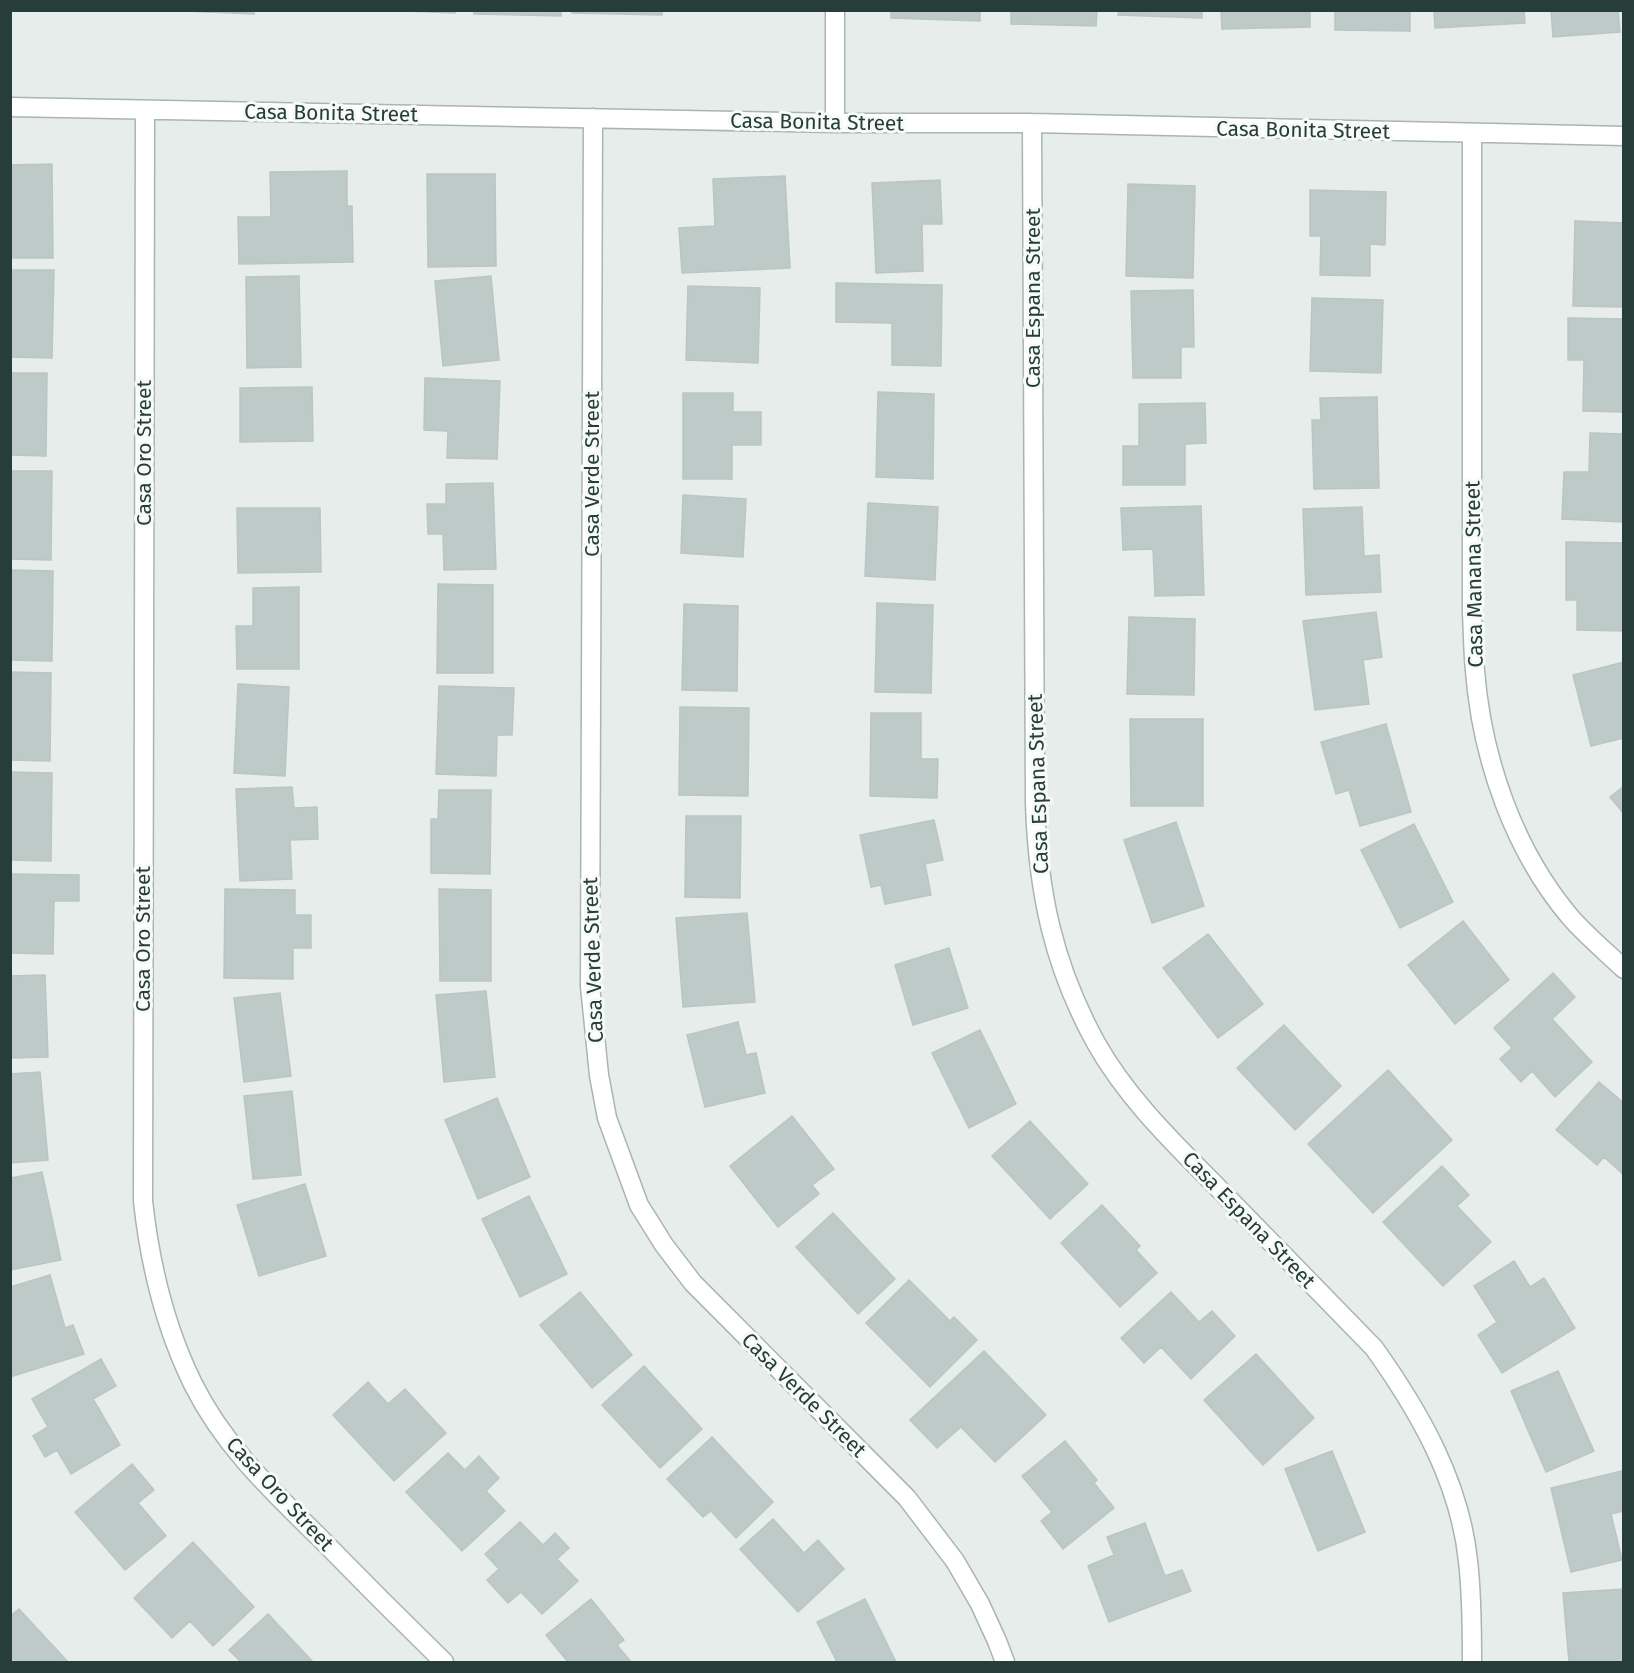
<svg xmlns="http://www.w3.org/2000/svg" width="1634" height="1673" font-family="'Fira Sans',sans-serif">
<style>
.building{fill:#becac7;stroke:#b9c6c2;stroke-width:1.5}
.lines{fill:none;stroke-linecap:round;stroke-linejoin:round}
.minor-casing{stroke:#a9b5b2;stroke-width:21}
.minor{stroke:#fff;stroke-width:18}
.labels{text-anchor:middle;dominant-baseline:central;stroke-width:6;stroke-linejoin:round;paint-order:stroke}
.street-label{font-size:21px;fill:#263d3a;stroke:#f6faf8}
</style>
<rect width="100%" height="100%" fill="#e6edeb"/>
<path class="building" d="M164,10H254V14Z
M380,10H455V13Z
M474,10H561V16L474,14Z
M572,10H662V15L572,13Z
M891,10H980V21L891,18Z
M1011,10H1097L1096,26L1011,24Z
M1119,10H1202V18L1118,15Z
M1221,10H1310V27L1222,29Z
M1335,10H1410V31L1335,30Z
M1434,10H1524L1525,23L1435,28Z
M1551,10H1618L1620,32L1553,37Z
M52,164L53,258H10V165Z
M347,171V206H352L353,262L239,264L238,217H271L270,172Z
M427,174H495L496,266L428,267Z
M785,176L790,268L682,273L679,228L715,226L713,179Z
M940,180L942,224H922L923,271L876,273L872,183Z
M1128,184L1195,186L1193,278L1126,276Z
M1310,190L1386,192L1385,245L1370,244V276L1320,275L1321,236H1310Z
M1575,221L1624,223V307L1573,306Z
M10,270H54L52,358L10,357Z
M299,276L301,367L247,368L246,277Z
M491,276L499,360L443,366L435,281Z
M836,283L942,285L941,366L892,365V323L836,322Z
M688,286L760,288L758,363L686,360Z
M1193,290L1194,347H1181V378H1133L1131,291Z
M1312,298L1383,300L1381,373L1310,371Z
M1568,318L1624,319V412L1583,411L1584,360H1568Z
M10,373H47L46,456L10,455Z
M425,378L500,381L497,459L447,458L448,431L424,430Z
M312,387L313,441L240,442V388Z
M878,392L934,394L933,479L876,477Z
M683,393H733V412H761V445H732V479H683Z
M1377,397L1379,488L1314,489L1312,420H1321L1320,398Z
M1205,403L1206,443L1185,444V485H1123V446H1139V404Z
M1590,433L1624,434V522L1562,519L1564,472H1589Z
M10,471H52L51,560L10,559Z
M493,483L496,569L444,570L443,534H428L427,504H446V484Z
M683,495L746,499L743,557L681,553Z
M868,503L938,507L935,580L865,576Z
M1201,506L1204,595L1155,596L1153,549L1123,550L1121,508Z
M1362,507L1364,556L1379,555L1381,592L1306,595L1303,509Z
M237,508H320L321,572L238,573Z
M1566,542L1624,543V631L1577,630V600H1566Z
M10,570L53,571L52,661L10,660Z
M438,584L493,585V673H437Z
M299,587V669H237L236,626H253V588Z
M877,603L933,605L931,693L875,692Z
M684,604L738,606L737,691L682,690Z
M1376,612L1382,657L1363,660L1369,704L1315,710L1303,621Z
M1129,617L1195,619L1194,695L1127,694Z
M1624,662V738L1591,746L1573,675Z
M10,672L51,673L50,761L10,760Z
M238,684L289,687L285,776L234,773Z
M439,686L514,688L512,735H497L496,776L436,774Z
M680,707L749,708L748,796L679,795Z
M871,713H921V759H938L937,798L870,796Z
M1130,719H1203V806H1131Z
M1386,724L1411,812L1360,826L1349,790L1336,794L1321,742Z
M10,772L52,773L51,861L10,860Z
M1624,786V814L1610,797Z
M292,787L294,808L317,807L318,839L290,840L292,879L240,881L236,789Z
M439,790H491L490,874L431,873V819H438Z
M686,816H741L740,898L685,897Z
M934,820L943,860L925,864L931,895L885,904L881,885L871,887L860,835Z
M1176,822L1204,906L1152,923L1124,840Z
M1414,824L1453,902L1400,928L1361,850Z
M10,874L79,875V901H54L53,954L10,953Z
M225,889L295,890V915H311V948H293V979L224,978Z
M439,889L491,890V981H440Z
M747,913L755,1002L683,1007L676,918Z
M1463,921L1509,980L1455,1024L1408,965Z
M1208,934L1263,1004L1218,1038L1163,968Z
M949,948L968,1008L913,1025L895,965Z
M1553,973L1575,997L1552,1019L1592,1062L1555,1097L1532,1071L1521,1082L1500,1059L1512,1048L1494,1028Z
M45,975L48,1057L10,1058V976Z
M486,991L495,1077L444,1082L436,995Z
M280,993L291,1076L244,1082L234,998Z
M738,1022L746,1055L756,1053L765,1093L705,1107L687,1035Z
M1284,1025L1341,1086L1295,1130L1237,1068Z
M980,1030L1016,1104L969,1128L932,1053Z
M1388,1070L1452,1140L1373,1213L1308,1144Z
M40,1072L48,1160L10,1163V1074Z
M1599,1082L1624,1103V1175L1604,1157L1597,1165L1556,1130Z
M292,1091L301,1175L253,1179L244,1096Z
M497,1098L530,1177L478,1199L445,1120Z
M792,1116L834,1169L812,1185L819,1194L778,1227L730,1166Z
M1030,1121L1088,1184L1050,1219L992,1156Z
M1442,1166L1469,1195L1457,1206L1491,1242L1443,1286L1383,1222Z
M42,1172L61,1260L10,1270V1178Z
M305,1184L326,1256L259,1276L237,1205Z
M529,1196L567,1274L520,1297L482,1219Z
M1102,1205L1140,1246L1136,1250L1157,1273L1120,1307L1061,1243Z
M833,1213L895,1279L858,1314L796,1247Z
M1514,1261L1530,1287L1544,1278L1575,1328L1502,1373L1478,1335L1497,1322L1474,1286Z
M50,1275L65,1328L73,1325L84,1354L10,1377V1287Z
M909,1280L950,1321L954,1317L977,1340L930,1387L866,1323Z
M580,1292L632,1355L592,1388L540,1325Z
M1171,1292L1199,1322L1212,1311L1235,1336L1191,1379L1161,1347L1144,1363L1121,1338Z
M984,1351L1046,1415L995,1462L961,1427L937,1448L910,1420Z
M1256,1354L1314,1418L1263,1465L1204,1400Z
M101,1359L116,1386L93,1399L120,1445L71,1474L57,1450L45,1457L33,1436L48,1427L32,1399Z
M644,1366L702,1429L660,1468L602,1405Z
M1558,1371L1594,1451L1546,1472L1511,1391Z
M368,1382L388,1404L405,1389L446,1433L394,1481L333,1415Z
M712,1437L773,1502L736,1538L711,1511L703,1517L667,1479Z
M1065,1441L1097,1480L1094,1483L1114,1508L1063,1549L1041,1521L1052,1512L1022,1476Z
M1332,1451L1365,1532L1318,1551L1285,1469Z
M448,1453L465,1470L479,1456L499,1478L486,1491L505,1511L462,1551L406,1492Z
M132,1464L154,1490L138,1503L166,1536L125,1570L75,1512Z
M1622,1471L1624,1511L1611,1514L1622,1560L1571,1572L1551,1488Z
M773,1519L804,1553L818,1540L844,1569L798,1612L740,1549Z
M520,1522L543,1545L555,1533L569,1548L557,1559L578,1581L542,1614L521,1592L508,1603L487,1580L499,1569L485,1554Z
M1145,1523L1165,1576L1182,1570L1191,1591L1109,1622L1088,1566L1114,1555L1107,1537Z
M193,1542L254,1607L213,1646L190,1621L172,1638L134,1598Z
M1624,1589V1662H1569L1563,1593Z
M591,1599L624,1640L617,1645L631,1662H568L546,1635Z
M865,1599L896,1662H837L817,1622Z
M19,1609L68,1662H10V1616Z
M268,1614L313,1662H241L229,1650Z"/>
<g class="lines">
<defs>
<path id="minor" d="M835,10V123
M10,107L835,123H1032L1624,136
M145,110L143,1201C150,1265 164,1325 193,1384C224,1446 270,1489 319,1537C360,1579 402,1621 444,1662
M593,118L590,986L599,1075L607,1118L639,1205L664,1245L693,1283L907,1498L955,1561L980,1604L997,1641L1005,1662
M1032,123L1035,804C1038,892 1053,965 1096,1043C1128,1100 1176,1145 1222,1192C1272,1244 1323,1296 1374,1348C1419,1411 1460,1482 1468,1561C1472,1595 1472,1629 1472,1662
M1472,134V612C1473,632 1473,651 1475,671C1482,759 1514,851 1571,918C1587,936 1606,952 1624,969"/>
</defs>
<use href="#minor" class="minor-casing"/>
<use href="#minor" class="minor"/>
</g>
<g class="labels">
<g class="street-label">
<text transform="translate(331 113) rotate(1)">Casa Bonita Street</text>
<text transform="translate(817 122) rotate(1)">Casa Bonita Street</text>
<text transform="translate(1303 130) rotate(1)">Casa Bonita Street</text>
<text transform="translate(1033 298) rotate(-90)">Casa Espana Street</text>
<text transform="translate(144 453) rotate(-90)">Casa Oro Street</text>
<text transform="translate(592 474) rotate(-90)">Casa Verde Street</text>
<text transform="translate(1474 574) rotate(-91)">Casa Manana Street</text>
<text transform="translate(1038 784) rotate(-92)">Casa Espana Street</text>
<text transform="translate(143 939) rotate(-90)">Casa Oro Street</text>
<text transform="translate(593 960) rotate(-92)">Casa Verde Street</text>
<text transform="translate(1249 1220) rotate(46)">Casa Espana Street</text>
<text transform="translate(804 1395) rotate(45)">Casa Verde Street</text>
<text transform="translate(280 1494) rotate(47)">Casa Oro Street</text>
</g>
</g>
<rect width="1634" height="1673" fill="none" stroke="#263d3a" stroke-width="24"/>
</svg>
